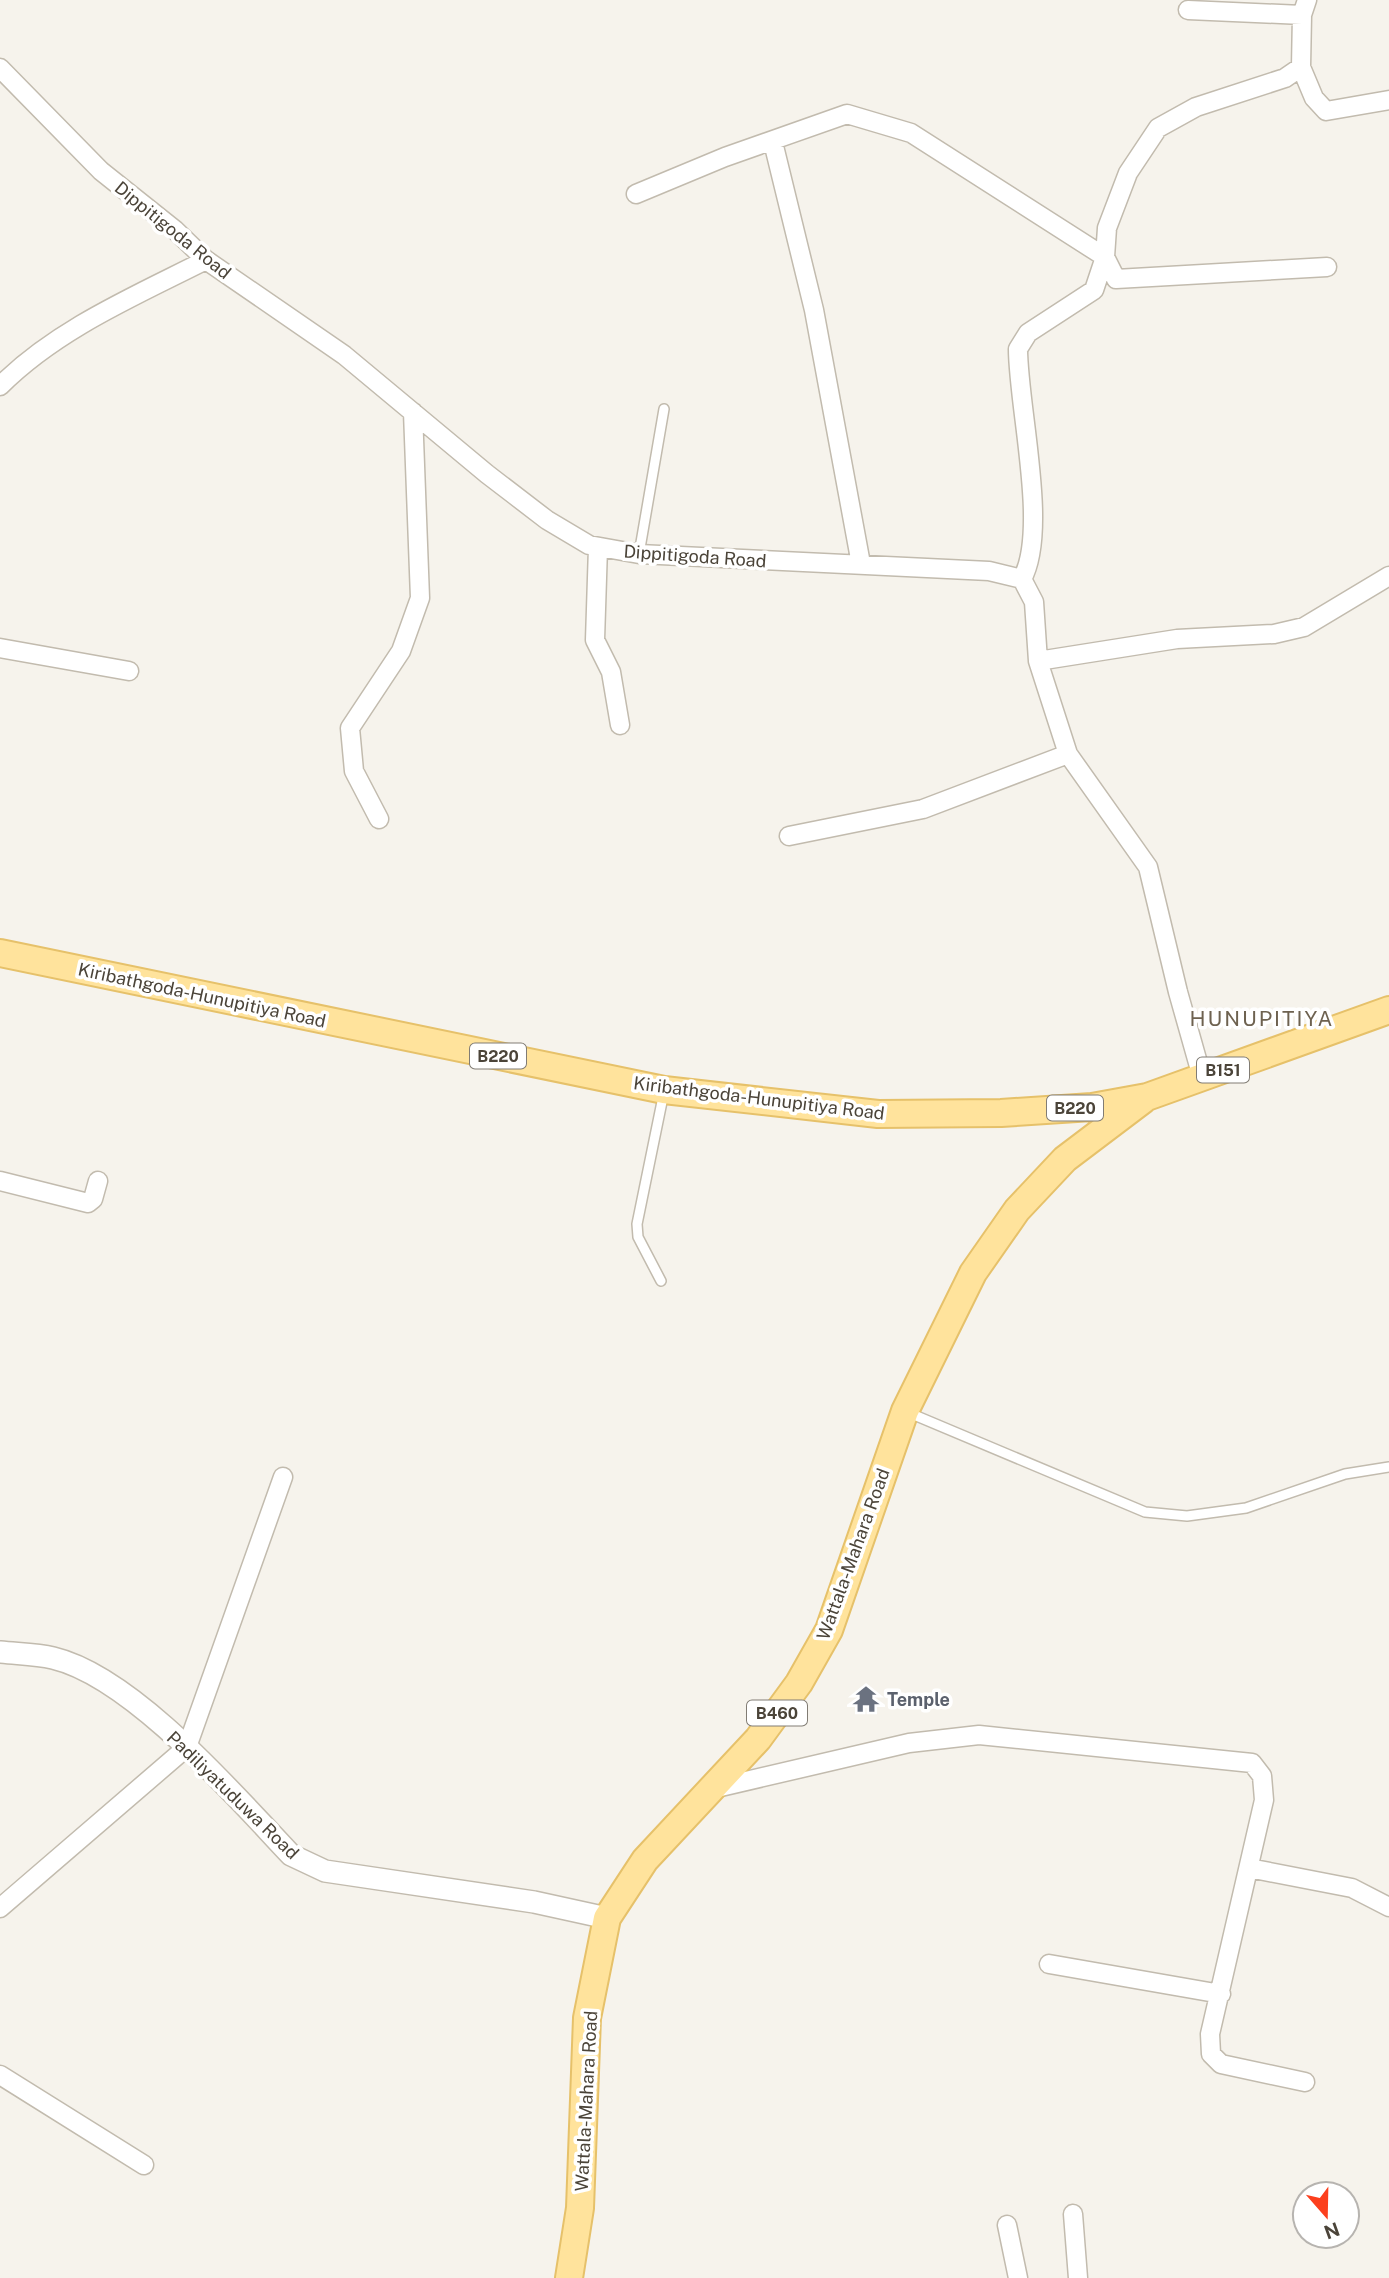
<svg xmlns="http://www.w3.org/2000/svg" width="1389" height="2278" font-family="'Public Sans',sans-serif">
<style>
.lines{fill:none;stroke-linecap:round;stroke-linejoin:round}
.service-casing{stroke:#c2bbae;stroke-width:12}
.minor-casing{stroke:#c2bbae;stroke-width:21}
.tertiary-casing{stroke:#c2bbae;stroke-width:24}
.primary-casing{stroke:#e6c16a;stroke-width:30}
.service{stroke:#fff;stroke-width:9}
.minor{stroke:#fff;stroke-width:18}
.tertiary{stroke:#fff;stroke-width:21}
.primary{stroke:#ffe39c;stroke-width:26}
.labels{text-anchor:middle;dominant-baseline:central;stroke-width:7;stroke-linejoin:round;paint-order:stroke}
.shield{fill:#fff;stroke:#817c74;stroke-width:2}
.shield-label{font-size:16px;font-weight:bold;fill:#4b4439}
.street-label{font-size:18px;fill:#4b4439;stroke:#fff}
.worship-label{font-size:18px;font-weight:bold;fill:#5b616d;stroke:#fff;text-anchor:start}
.quarter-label{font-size:21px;letter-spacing:2px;fill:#6e6250;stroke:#fff}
</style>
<rect width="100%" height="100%" fill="#f6f3ec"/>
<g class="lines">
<defs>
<path id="service" d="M639,554L664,409
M661,1281L638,1237L637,1224L664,1092
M907,1412L1145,1512L1187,1516L1246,1508L1345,1474L1389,1467"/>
<path id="minor" d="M1188,10L1302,15
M1301,67L1314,98L1326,111L1389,100
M0,68L101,171L175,230L206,260L344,355L487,474L547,520L589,545L639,554L989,571L1022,579L1034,602L1038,661L1068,754L1148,867L1178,992L1202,1077
M773,142L814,310L861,564
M636,194L725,157L847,114L911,133L1105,257L1116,279L1327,267
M0,386C57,329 135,296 206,260
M598,547L595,640L611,672L620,725
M1022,579C1049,530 1018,407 1018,349L1028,333L1094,290L1105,257L1107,228L1128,173L1158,128L1196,107L1285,78L1301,67L1302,15L1307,0
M0,648L129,671
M1038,661L1177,639L1274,634L1304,627L1389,576
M379,819L354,771L350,728L401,651L420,598L413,412
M789,836L923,809L1068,754
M0,1181L88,1203L93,1199L98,1181
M712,1789L909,1743L979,1735L1252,1763L1262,1776L1264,1800L1210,2034L1211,2054L1221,2064L1305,2082
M1249,1868L1352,1888L1389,1907
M0,1908L187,1747L283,1477
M1049,1964L1221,1994
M0,2075L144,2165
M1073,2214L1078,2278
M1007,2225L1018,2278"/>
<path id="tertiary" d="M0,1652C18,1654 36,1654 53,1658C133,1677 235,1796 291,1855L325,1871L534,1902L607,1918"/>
<path id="primary" d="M0,953L664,1090L878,1114L1001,1113L1092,1107L1147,1097L1389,1010
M569,2278L580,2208L587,2018L607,1918L645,1860L758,1739L799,1683L829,1630L905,1411L973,1273L1017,1210L1065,1159L1143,1100"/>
</defs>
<use href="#service" class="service-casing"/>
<use href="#minor" class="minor-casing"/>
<use href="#tertiary" class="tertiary-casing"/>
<use href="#primary" class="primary-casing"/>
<use href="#service" class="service"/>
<use href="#minor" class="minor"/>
<use href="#tertiary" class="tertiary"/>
<use href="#primary" class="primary"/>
</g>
<defs>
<symbol id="temple-bare" viewBox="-9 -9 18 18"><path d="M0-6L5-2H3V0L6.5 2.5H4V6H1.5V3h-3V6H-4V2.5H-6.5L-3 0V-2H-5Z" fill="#6b7280" stroke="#fff" stroke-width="2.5" paint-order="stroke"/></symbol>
</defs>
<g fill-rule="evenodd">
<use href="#temple-bare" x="847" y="1680" width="38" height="38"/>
</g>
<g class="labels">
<g class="shield">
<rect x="470" y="1043.5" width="56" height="25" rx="5"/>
<rect x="1197" y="1057.5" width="52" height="25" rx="5"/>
<rect x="1047" y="1095.5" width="56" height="25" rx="5"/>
<rect x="747" y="1700.5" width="60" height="25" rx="5"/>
</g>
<g class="shield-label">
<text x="498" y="1056">B220</text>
<text x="1223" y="1070">B151</text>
<text x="1075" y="1108">B220</text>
<text x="777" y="1713">B460</text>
</g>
<g class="street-label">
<text transform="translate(173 230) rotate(39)">Dippitigoda Road</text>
<text transform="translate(695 556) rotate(4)">Dippitigoda Road</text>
<text transform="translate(202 995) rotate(12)">Kiribathgoda-Hunupitiya Road</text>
<text transform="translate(759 1098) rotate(7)">Kiribathgoda-Hunupitiya Road</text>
<text transform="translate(853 1554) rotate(-70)">Wattala-Mahara Road</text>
<text transform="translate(233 1795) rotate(44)">Padiliyatuduwa Road</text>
<text transform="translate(586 2101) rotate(-87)">Wattala-Mahara Road</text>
</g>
<g class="worship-label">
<text x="887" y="1699">Temple</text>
</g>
<g class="quarter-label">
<text x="1262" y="1018">HUNUPITIYA</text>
</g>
</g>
<g transform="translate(1326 2215) rotate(160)"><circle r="33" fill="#ffffff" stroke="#b7b4b0" stroke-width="2"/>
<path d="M0-5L12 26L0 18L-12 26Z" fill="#fc3f1d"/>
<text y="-10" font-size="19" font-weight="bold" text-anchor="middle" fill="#4b4439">N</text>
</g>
</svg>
